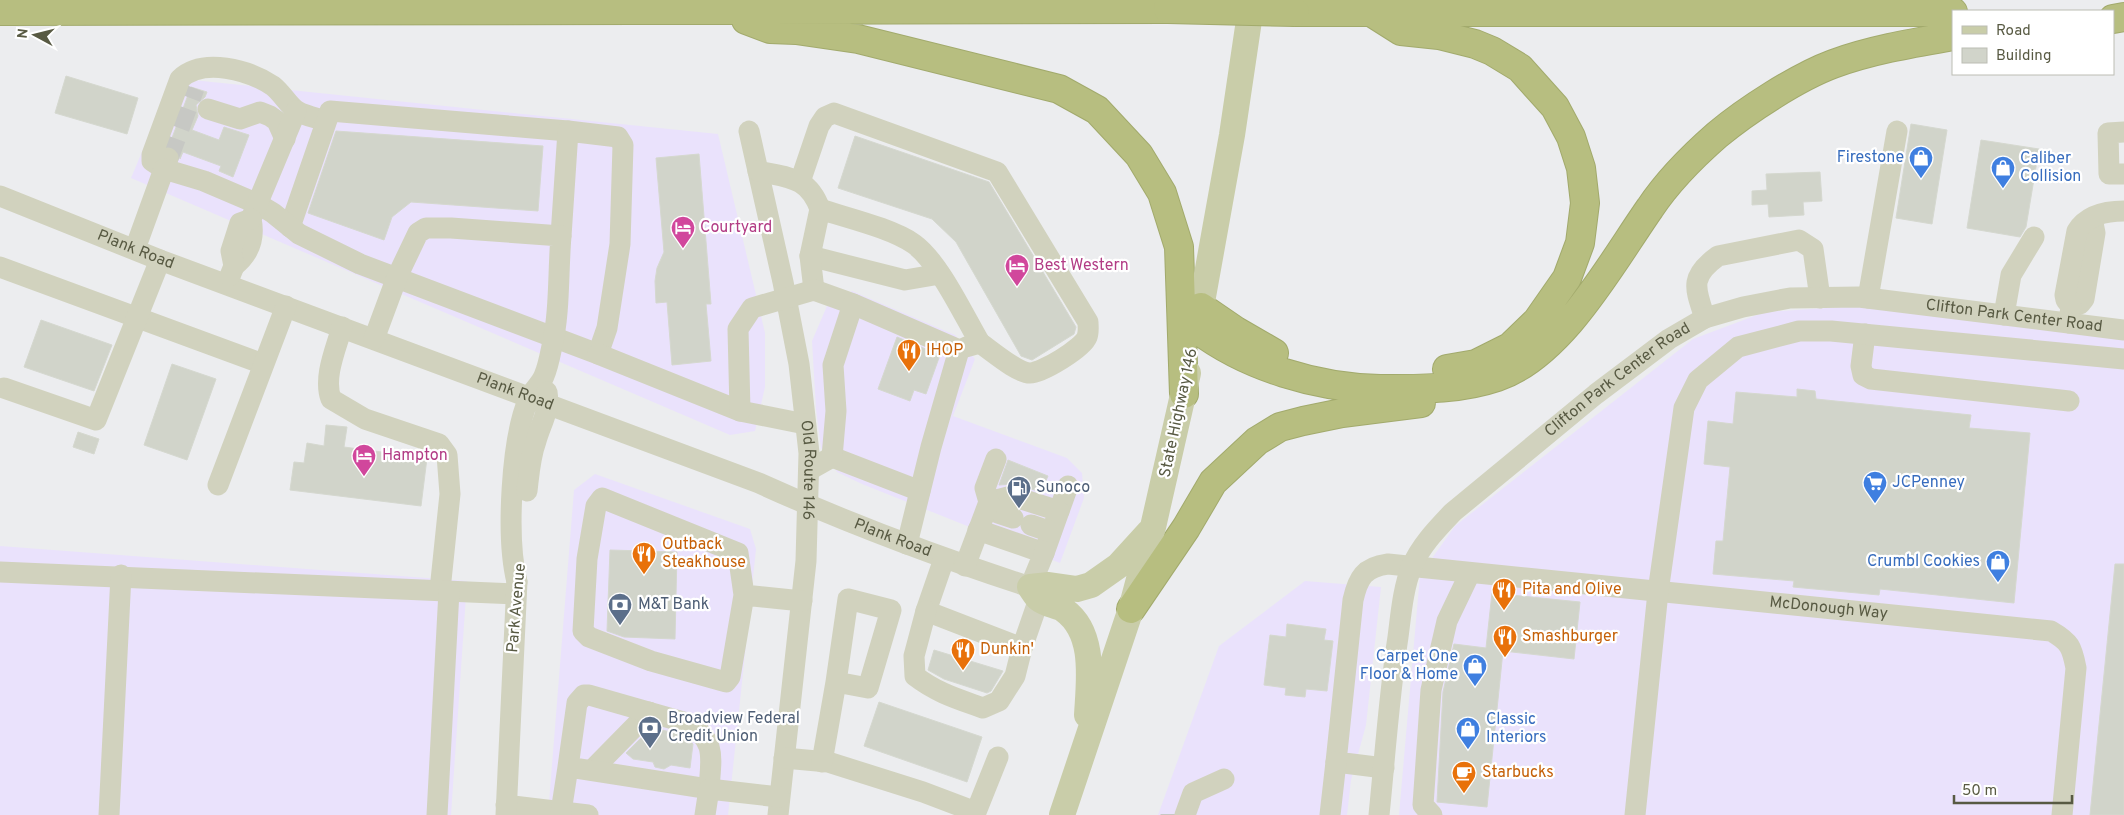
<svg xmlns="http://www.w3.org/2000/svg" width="2124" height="815" font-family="Overpass,sans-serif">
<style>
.commercial{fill:#eae2fc}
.building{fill:#d1d4ca;stroke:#d5d8cf}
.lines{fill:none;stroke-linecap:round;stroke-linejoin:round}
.minor-tunnel{stroke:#c7c8c4;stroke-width:21;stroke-dasharray:21 11;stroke-linecap:butt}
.highway-casing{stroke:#a2aa6c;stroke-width:30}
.minor{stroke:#d1d2be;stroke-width:21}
.major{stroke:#c9cda9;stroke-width:26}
.highway{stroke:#b7be80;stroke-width:28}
.highway-bridge-casing{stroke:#a2aa6c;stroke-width:30;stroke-linecap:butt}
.highway-bridge{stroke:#b7be80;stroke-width:28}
.labels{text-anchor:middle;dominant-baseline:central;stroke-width:4.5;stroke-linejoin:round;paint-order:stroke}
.shop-label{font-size:16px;fill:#366cbe;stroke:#fff;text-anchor:end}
.hotel-label{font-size:16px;fill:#b23c85;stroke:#fff;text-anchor:start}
.street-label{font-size:16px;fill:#585a43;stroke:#fff}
.food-label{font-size:16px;fill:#c56008;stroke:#fff;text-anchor:start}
.service-label{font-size:16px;fill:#4e5e75;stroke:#fff;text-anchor:start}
</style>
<rect width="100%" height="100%" fill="#ecedef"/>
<path class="commercial" d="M173,78L718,134L765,333V387L755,431L730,435L131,178Z
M852,291L955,335L975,359L953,416L1067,458L1082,473L1084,498L1060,563L862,484L837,472L821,448L816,409L812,341L827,306Z
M1855,306L2124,339V815H1399L1420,575L1455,526L1693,339L1765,312Z
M595,474L750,529L756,549L728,815H548L574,490Z
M0,546L467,581L451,815H0Z
M1305,581L1381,587L1366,725L1351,780L1347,815H1158L1219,646Z"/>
<path class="building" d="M66,76L138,98L127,134L55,113Z
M191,87L207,92L205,97L196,105L198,116L192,130L219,140L224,127L249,135L233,177L219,171L221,166L183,152L180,159L178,150L169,146Z
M1911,124L1947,130L1932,224L1896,218Z
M336,131L543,146L538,211L411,202L392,217L384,240L308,213Z
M855,136L989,182L1076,327L1074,334L1032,360L1021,356L956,242L932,219L838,188Z
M1981,140L2039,149L2026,227L2020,237L1967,228Z
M699,154L711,304H706L711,361L672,365L667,302L656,303L655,281L657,268L664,252L656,158Z
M1820,172L1822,201L1803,202L1804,215L1769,217L1768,204L1752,205V191L1767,190L1766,174Z
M41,320L112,345L94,391L24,367Z
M897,337L940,355L926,394L914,390L910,401L878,389Z
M172,364L216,379L187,460L144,445Z
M1797,389L1815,391L1816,399L1971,415L1969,428L2030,433L2014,603L1880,589L1879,595L1793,587L1794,581L1713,574L1716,541H1723L1730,467L1704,464L1708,421L1733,424L1736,392L1797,397Z
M326,425L347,427L344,447L427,458L421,506L290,490L294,462L304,463L307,443L324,446Z
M78,432L99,439L94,454L73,447Z
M1008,460L1048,476L1041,492L1015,484L999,485Z
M610,550L677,552L675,639L624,637L607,631Z
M2115,564H2124V815H2090Z
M1492,593L1580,602L1574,659L1503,651L1487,807L1437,802L1443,692L1454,644L1486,648Z
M1287,624L1326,629L1324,640L1333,641L1327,691L1306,689L1305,697L1285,695L1286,688L1264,685L1270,635L1286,637Z
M934,650L1003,671L991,691L987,693L944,679L928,670Z
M879,702L982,737L967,782L864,746Z
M656,729L682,734L693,744L690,768L671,765L664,769L655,767L653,762L633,759L626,753L640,739Z"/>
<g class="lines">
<path class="minor-tunnel" d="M168,158L194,88
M1171,815V814"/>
<defs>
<path id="highway" d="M0,11L1168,9
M1295,12H1953
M1371,12L1401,31L1439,35L1475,44L1492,51L1520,68L1555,107L1571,137L1581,168L1585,203L1580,243L1567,278L1537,321L1510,347L1476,364L1447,369
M2113,19L2124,17
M746,20L770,29L796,30L858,39L1059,89L1097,110L1139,155L1162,193L1179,247L1184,394
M1201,307L1236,331L1274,353
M1197,329C1247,367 1318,388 1380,389C1419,389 1459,390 1497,377C1562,355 1612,262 1650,208C1668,181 1693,156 1717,135C1747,110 1798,77 1833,64C1871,50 1913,43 1953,36
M1131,609L1186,528L1213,482L1257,441L1280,427L1303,421L1342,413L1421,403"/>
</defs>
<use href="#highway" class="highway-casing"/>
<g class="minor">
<path d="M208,109L240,119L260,112L270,116L277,121L285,139"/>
<path id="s1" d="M749,131L783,282L799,364L809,453L806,561L778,815"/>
<path d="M2124,132L2108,133L2109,174H2124"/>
<path d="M168,158L164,169L152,161V155L180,79C203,57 249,70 273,86C282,93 289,106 297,111C305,116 317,118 326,121"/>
<path d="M758,171C788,178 808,176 820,209"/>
<path d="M800,182L819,126L825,117L834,113L997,172L1088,322C1088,326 1089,332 1087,337C1083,348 1042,373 1030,373C1017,373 992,351 980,343"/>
<path id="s2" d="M0,196L160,260L759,483C847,523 938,557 1030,587L1044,553L978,530"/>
<path d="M290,227L330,111L568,131"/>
<path d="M135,249L164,169L204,181L258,204L273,213L299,234L360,264L598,354L607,328L620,244L623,145L618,137L568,131L561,236"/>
<path d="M810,256L905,280L940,274"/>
<path d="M234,266C249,254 255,238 251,219L296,111"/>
<path d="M0,267L263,364"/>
<path d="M230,276L234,266L231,251L240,223L251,219"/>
<path d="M814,290L810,256L820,209C847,218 891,228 914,244C939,262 964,316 980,343L966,347"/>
<path d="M1868,298L1897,131"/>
<path d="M2071,306L2080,304L2084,299L2095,233L2092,218"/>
<path d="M2004,315L2011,275L2034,237"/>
<path d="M1705,318C1695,288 1689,277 1718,256L1799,240L1813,249L1820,298"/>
<path d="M2069,323L2071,306L2066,300L2065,295L2077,231C2087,215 2106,211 2124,211"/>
<path d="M342,327C336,349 323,377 331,399L365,419L439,444L447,455L450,494L440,590"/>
<path d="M1865,334L1861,366L1863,375L1871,379L2069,401"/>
<path d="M374,339L397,277L418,233L426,228H451L561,236C558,271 560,312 552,346C550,356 548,367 544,376C541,384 533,390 529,398C511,439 506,538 517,582"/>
<path d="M598,354L740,411L805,424"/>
<path d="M4,388L96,420L160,260"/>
<path d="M740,411L738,329L752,308L814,290L853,304L959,350L931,447L907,544"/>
<path d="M832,457L920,491"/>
<path d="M809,470L832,457L836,411L833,365L853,304"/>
<path d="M218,485L286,306"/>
<path d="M527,491C529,474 530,457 536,441C541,423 550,411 547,392"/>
<path d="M1059,511L1068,486"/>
<path d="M1013,518L998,513L989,502L1012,496L1059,511L1044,553"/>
<path d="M1031,525L1051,532"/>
<path d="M944,559L926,611L1022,648L1039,599"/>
<path d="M965,566L989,502L985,488L996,459"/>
<path d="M0,572L516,594"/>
<path d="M744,595L730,677L726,682L651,661L589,637L583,631L587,559L596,506L602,498L738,553L744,595L802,601"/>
<path d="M926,611L914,656L915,676C937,693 958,699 983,708L999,701L1015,676L1022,648"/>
<path d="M784,758L828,762L923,792L976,812L998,757"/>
<path d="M822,762L836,682L848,599L891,610L868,688L836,682"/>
<path id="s3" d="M1384,768L1336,762L1353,600C1358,578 1364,567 1388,564L2051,631C2070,642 2072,647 2076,668L2062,815"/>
<path d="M592,770L649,712"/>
<path d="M506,805L588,815"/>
<path d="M561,812L568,767L709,789C711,758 717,740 687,723L589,695H584L577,703L568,767"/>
<path d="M109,815L121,575"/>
<path d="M437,815L449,591"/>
<path d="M506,815L517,581"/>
<path d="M705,815L709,789L779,797"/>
<path d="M1185,815L1193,793L1224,779"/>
<path d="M1330,815L1336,762"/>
<path id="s4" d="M1379,815C1385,756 1389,696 1398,637C1401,614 1403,588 1412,566C1421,545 1437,529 1453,512L1596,394L1669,339L1705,318L1743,307L1790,298L1859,297L2124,330"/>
<path d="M1432,815L1423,805L1431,690L1447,621L1470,573"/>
<path d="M1635,815L1658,592L1684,408L1698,380L1738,347L1799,331H1831L2124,359"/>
</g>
<path class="major" d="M1197,330L1232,135L1252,0
M1087,715C1089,680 1096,633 1064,610C1057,605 1046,605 1039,599C1036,597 1033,591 1030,587L1049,585L1077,589L1091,585L1118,566L1149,532
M1062,815L1131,609L1153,527L1188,373"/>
<use href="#highway" class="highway"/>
<defs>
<path id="highway-bridge" d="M1168,9L1295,12"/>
</defs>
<use href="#highway-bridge" class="highway-bridge-casing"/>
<use href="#highway-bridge" class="highway-bridge"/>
</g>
<defs>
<symbol id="shop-pin" viewBox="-11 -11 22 30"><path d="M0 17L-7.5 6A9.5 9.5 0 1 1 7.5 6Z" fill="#3f7fe0" stroke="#fff"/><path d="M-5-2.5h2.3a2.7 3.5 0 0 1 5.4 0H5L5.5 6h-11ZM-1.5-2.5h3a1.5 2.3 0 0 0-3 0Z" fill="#fff"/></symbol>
<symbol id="hotel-pin" viewBox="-11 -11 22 30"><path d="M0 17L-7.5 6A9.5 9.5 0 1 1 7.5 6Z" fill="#d1479c" stroke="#fff"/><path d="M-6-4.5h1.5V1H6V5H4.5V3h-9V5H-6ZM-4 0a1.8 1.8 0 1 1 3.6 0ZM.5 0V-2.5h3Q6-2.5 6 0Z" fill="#fff"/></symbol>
<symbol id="restaurant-pin" viewBox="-11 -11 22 30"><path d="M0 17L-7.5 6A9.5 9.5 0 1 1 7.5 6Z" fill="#e8710a" stroke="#fff"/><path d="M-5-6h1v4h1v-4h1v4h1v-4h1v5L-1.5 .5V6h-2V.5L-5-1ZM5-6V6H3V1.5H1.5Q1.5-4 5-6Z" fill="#fff"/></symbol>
<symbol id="supermarket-pin" viewBox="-11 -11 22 30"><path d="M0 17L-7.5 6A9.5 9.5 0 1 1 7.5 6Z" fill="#3f7fe0" stroke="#fff"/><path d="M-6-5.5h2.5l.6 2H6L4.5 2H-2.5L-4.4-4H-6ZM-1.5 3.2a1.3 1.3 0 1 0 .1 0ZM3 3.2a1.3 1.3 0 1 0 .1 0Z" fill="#fff"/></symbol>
<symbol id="fuel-pin" viewBox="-11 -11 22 30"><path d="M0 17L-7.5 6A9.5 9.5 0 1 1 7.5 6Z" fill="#5c6f8a" stroke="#fff"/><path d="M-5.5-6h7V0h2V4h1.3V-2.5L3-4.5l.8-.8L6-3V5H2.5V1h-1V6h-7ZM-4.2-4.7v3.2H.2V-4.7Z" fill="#fff"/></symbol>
<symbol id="bank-pin" viewBox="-11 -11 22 30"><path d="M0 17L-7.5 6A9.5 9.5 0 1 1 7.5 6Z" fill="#5c6f8a" stroke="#fff"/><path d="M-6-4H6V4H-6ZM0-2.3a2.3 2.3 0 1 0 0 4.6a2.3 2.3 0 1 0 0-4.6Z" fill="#fff"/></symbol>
<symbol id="cafe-pin" viewBox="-11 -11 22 30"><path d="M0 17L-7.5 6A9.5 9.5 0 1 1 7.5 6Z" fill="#e8710a" stroke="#fff"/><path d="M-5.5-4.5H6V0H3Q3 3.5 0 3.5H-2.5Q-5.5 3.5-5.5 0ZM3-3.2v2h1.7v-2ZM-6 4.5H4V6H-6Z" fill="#fff"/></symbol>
</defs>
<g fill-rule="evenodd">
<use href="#shop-pin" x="1907" y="144" width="28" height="38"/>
<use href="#shop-pin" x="1989" y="154" width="28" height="38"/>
<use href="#hotel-pin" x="669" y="214" width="28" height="38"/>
<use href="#hotel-pin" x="1003" y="252" width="28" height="38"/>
<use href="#restaurant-pin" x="895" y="337" width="28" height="38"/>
<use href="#hotel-pin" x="350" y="442" width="28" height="38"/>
<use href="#supermarket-pin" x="1861" y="469" width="28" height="38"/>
<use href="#fuel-pin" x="1005" y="474" width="28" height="38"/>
<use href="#restaurant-pin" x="630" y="540" width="28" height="38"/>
<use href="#shop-pin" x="1984" y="548" width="28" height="38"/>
<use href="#restaurant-pin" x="1490" y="576" width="28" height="38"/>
<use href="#bank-pin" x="606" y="591" width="28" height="38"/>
<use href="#restaurant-pin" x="1491" y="623" width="28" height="38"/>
<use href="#restaurant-pin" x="949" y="636" width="28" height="38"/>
<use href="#shop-pin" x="1461" y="652" width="28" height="38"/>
<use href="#bank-pin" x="636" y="714" width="28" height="38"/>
<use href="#shop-pin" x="1454" y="715" width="28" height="38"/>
<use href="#cafe-pin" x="1450" y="759" width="28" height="38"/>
</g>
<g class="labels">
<g class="shop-label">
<text x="1904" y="158">Firestone</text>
<text x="2020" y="159" text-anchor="start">Caliber<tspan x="2020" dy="18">Collision</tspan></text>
<text x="1892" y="483" text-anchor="start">JCPenney</text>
<text x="1980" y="562">Crumbl Cookies</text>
<text x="1458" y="657">Carpet One<tspan x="1458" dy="18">Floor &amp; Home</tspan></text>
<text x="1486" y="720" text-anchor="start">Classic<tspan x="1486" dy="18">Interiors</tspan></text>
</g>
<g class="hotel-label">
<text x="700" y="228">Courtyard</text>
<text x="1034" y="266">Best Western</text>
<text x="382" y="456">Hampton</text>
</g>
<g class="street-label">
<text stroke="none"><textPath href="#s2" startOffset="146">Plank Road</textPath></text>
<text stroke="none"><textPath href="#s4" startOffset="951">Clifton Park Center Road</textPath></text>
<text stroke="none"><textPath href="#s4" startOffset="531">Clifton Park Center Road</textPath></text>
<text stroke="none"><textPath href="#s2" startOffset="551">Plank Road</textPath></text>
<text transform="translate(1179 413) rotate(-78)">State Highway 146</text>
<text stroke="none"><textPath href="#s1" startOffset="345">Old Route 146</textPath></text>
<text stroke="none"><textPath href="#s2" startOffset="956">Plank Road</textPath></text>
<text transform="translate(517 608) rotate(-85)">Park Avenue</text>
<text stroke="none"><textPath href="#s3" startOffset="709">McDonough Way</textPath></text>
</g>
<g class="food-label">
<text x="926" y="351">IHOP</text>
<text x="662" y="545">Outback<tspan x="662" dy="18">Steakhouse</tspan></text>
<text x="1522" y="590">Pita and Olive</text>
<text x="1522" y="637">Smashburger</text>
<text x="980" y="650">Dunkin'</text>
<text x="1482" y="773">Starbucks</text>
</g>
<g class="service-label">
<text x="1036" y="488">Sunoco</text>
<text x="638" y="605">M&amp;T Bank</text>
<text x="668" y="719">Broadview Federal<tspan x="668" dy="18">Credit Union</tspan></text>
</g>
</g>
<rect x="1952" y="10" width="162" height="65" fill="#ffffff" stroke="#bcbdb4"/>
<rect x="1962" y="26" width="25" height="8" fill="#c9cda9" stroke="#bcbdb4"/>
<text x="1996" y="35" font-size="15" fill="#585a43">Road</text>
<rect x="1962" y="48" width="25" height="15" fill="#d1d4ca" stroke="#bcbdb4"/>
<text x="1996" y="60" font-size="15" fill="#585a43">Building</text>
<g transform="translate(35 35) rotate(277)" stroke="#ffffff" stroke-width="4" paint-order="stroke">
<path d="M0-4L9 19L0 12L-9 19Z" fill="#585a43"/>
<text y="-8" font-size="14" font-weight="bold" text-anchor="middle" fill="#585a43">N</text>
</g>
<path d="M1954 795v8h118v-8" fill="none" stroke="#585a43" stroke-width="2.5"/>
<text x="1962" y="795" font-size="15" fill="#585a43" stroke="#ffffff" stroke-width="4" paint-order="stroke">50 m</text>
</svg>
